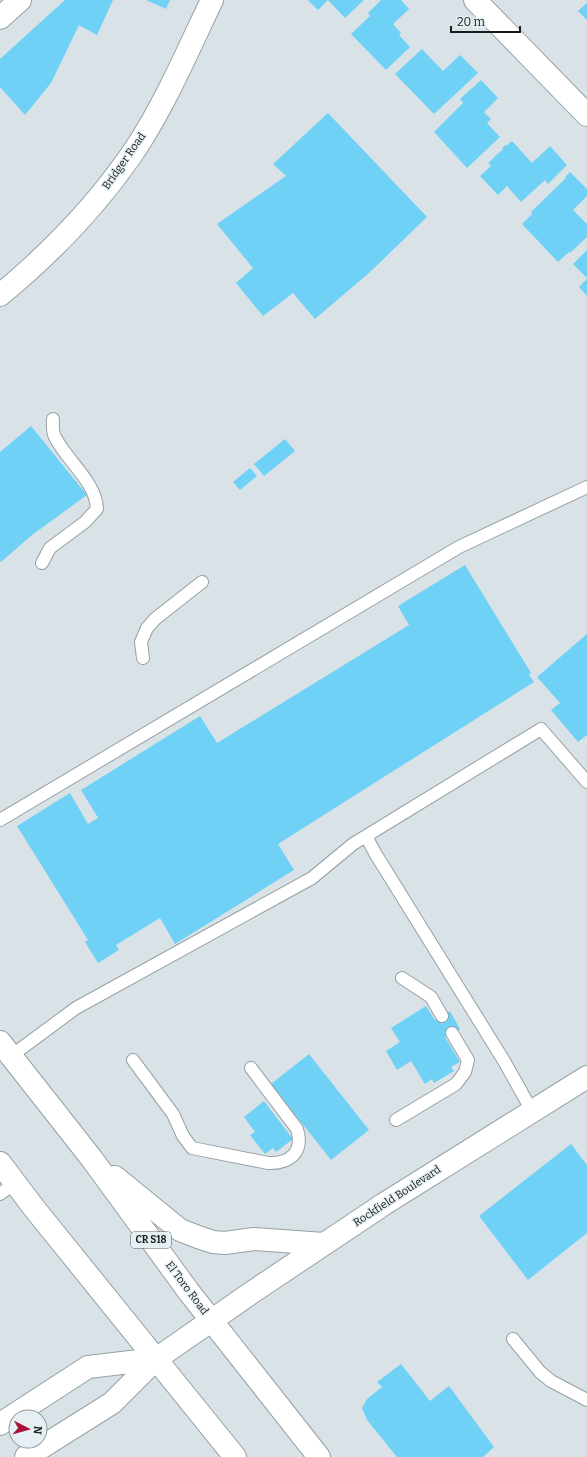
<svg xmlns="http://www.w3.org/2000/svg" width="587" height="1457" font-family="Bitter,serif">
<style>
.building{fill:#6ed1f5}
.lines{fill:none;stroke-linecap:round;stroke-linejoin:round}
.lane-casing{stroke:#96a0a4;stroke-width:14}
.street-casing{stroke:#96a0a4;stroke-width:24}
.secondary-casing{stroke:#96a0a4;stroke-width:24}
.primary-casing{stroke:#96a0a4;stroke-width:24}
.highway-casing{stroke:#96a0a4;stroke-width:24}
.lane{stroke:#fff;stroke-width:12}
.street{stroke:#fff;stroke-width:22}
.secondary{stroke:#fff;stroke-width:22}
.primary{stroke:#fff;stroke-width:22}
.highway{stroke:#fff;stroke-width:22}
.labels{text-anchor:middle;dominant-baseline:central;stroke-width:3;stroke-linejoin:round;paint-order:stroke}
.shield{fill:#e6f0f4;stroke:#545a5c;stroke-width:1}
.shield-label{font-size:10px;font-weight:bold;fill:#161a1b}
.street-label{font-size:11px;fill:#161a1b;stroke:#e6f0f4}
</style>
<rect width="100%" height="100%" fill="#d9e3e7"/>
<path class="building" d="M65,0H113L97,35L79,25L51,83L25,115L0,87V59Z
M146,0H170L166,9Z
M308,0H364L345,18L328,0L318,10Z
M381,0H401L409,9L393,24L401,33L399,35L410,47L386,70L351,34L370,16L368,13Z
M587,3V20L578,11Z
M422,49L443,71L460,55L478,73L434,114L395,74Z
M481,80L498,98L484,112L491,119L487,123L500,137L467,168L434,132L463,103L460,99Z
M328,113L427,217L370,272L315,319L293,293L263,316L236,283L253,268L217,224L286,176L273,164Z
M512,141L532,163L550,146L567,165L548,184L545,180L521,202L507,186L498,195L480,176L491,166L488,163L503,149L502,148L505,145L506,146Z
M570,172L587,189V196L573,210L587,224V237L570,253L569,252L558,262L522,224L532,214L531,212L566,178L565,177Z
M587,250V278L573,264Z
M587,279V296L579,287Z
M31,426L87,495L32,535L1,562L0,560V452Z
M285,439L295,451L264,476L254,464Z
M250,468L257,476L240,490L233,482Z
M465,565L531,673L529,675L534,682L278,844L294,870L175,944L160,918L116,945L119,950L98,963L85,942L88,940L17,826L70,793L88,824L98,818L124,860L81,790L200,716L217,743L409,625L398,606Z
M587,634V735L578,742L551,710L560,703L537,677Z
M426,1006L435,1020L450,1011L460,1029L445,1037L460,1062L451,1067L454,1071L434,1083L432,1079L425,1084L411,1061L397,1070L386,1051L400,1042L391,1028Z
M309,1054L369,1130L331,1160L271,1084Z
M264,1101L293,1139L276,1152L273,1148L265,1154L250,1135L255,1132L244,1117Z
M571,1144L587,1165V1233L528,1280L479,1216Z
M401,1364L430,1401L449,1386L494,1447L483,1457H397L367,1420L362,1408L367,1399L382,1387L377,1382Z"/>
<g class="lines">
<defs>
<path id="lane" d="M42,563L50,548L85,522L97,509C96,482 67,461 55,437C52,432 53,424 53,419
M143,658L141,642L147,628L155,619L202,582
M0,820L459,547L587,487
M366,836L375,853L504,1061L532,1111
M402,978L431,997L442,1016
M11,1056L76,1008L312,878L353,844L541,729L587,782
M133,1060L173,1114L183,1136L192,1148L268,1163C290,1164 304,1152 297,1129L251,1068
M396,1120L456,1084L465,1072L468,1060L452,1033
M0,1194L15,1183
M513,1339L540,1372L551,1381L587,1400"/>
<path id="street" d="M475,0L587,115
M0,295C51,253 99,203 136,148C166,102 188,50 212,0"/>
<path id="secondary" d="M0,1424L88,1367L156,1359
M26,1457L112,1403L156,1359L251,1293L384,1204L587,1077"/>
<path id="primary" d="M0,1042L92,1159L189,1292L319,1457
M0,1163L34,1208L235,1457
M115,1177L180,1230L198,1237L213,1242L225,1243L254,1239L324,1244"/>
<path id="highway" d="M0,18L20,0"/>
</defs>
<use href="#lane" class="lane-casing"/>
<use href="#street" class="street-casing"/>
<use href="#secondary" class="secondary-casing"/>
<use href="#primary" class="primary-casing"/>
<use href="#highway" class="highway-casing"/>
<use href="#lane" class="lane"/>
<use href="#street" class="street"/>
<use href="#secondary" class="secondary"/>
<use href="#primary" class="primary"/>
<use href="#highway" class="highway"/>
</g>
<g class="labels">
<rect class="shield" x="131" y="1232" width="40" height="16" rx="3"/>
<g class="shield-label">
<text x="151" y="1240">CR S18</text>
</g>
<g class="street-label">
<text transform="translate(124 161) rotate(-55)">Bridger Road</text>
<text transform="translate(397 1196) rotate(-33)">Rockfield Boulevard</text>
<text transform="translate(187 1288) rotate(53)">El Toro Road</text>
</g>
</g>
<g transform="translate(28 1429) rotate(96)"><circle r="19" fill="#e6f0f4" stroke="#939a9d"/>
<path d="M0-3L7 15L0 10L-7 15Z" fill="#aa143c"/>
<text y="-6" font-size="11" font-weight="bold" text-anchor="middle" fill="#161a1b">N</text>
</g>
<path d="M451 26v6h69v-6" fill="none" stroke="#161a1b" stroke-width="2"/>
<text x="457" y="26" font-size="12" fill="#161a1b" stroke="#e6f0f4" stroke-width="3" paint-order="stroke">20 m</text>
</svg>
